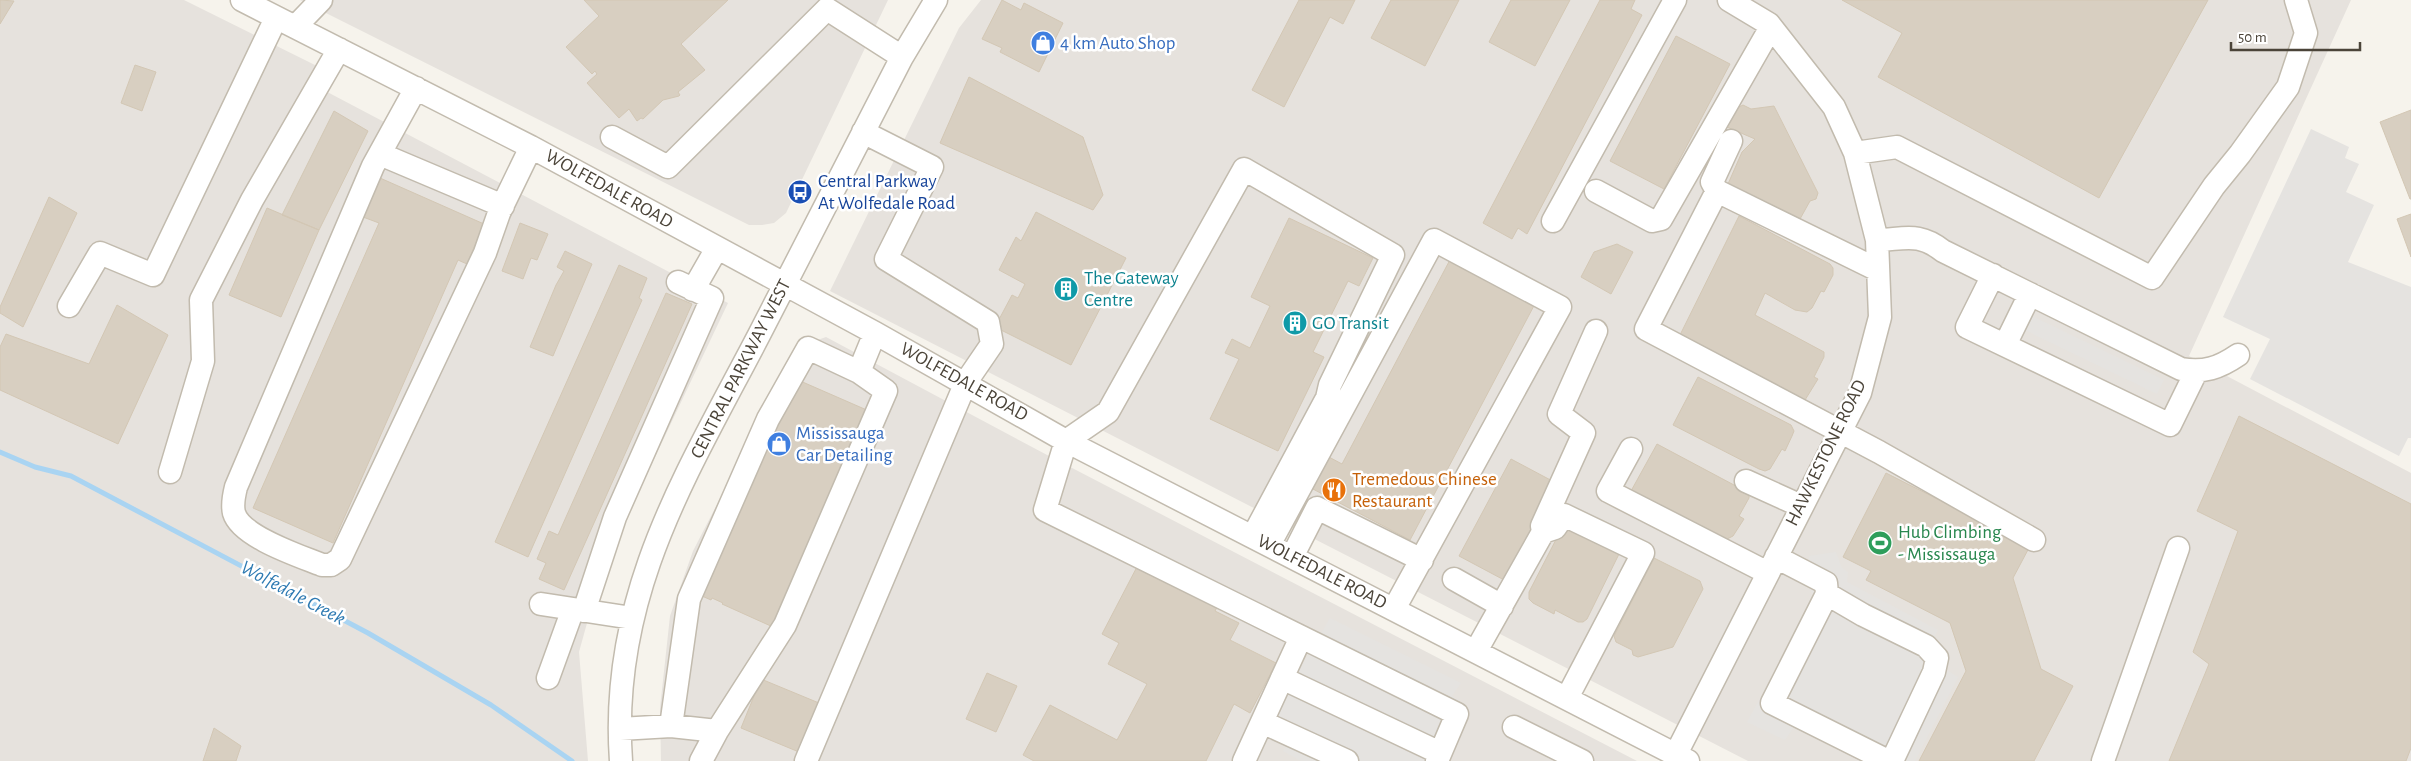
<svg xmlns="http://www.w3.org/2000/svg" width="2411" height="761" font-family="'Alegreya Sans',sans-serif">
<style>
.industrial{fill:#e6e2dd}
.parking{fill:#e5e3e0}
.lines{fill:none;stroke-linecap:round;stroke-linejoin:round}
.stream{stroke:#a9d4f2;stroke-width:5}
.building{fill:#d8cfc1;stroke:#d3c7b4}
.minor-casing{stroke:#c2bbae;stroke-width:25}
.minor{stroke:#fff;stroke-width:22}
.labels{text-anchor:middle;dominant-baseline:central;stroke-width:5;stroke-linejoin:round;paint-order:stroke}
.shop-label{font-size:19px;fill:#366cbe;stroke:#fff;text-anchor:start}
.transit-label{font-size:19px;fill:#164399;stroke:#fff;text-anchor:start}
.street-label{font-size:19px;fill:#4b4439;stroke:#fff}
.culture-label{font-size:19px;fill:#0d838f;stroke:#fff;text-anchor:start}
.food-label{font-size:19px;fill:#c56008;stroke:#fff;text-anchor:start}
.leisure-label{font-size:19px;fill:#27864d;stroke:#fff;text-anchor:start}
.water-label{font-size:20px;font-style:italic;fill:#2e7ab2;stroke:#fff}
</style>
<rect width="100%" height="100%" fill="#f6f3ec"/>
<path class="industrial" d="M0,0H184L321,68L314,85L728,303L602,569L579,652L588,761H0Z
M300,0H888L786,213L774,223L762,225H749Z
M981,0H2351L2189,356L2411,473V761H1748L830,291L959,28Z
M826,337L1049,456L1637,761H661L660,708L670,616L693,551L798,347Z"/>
<path class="parking" d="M2311,129L2349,147L2345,158L2359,164L2346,192L2374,205L2348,262L2411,287V438H2408L2399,456L2250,379L2270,339L2223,317Z
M2032,316L2164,380L2157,394L2025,330Z
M1836,552L1842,568L1848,572L1847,582L1938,630L1932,641L1945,669L1958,677L1915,761H1861L1795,725L1785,740L1747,722L1814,600L1810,589L1809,556Z
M1330,618L1461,683L1452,696L1460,701L1425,761H1301L1283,751L1290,739L1265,729Z"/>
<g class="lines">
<path class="stream" d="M0,452L35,467L71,476L368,633L491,705L572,761"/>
</g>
<path class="building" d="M0,0L14,1L0,24Z
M584,0H728L681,44L705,70L678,92L680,95L679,96L663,100L643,119L641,118L637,121L629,109L619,118L587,83L597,74L595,71L592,74L566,47L599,16Z
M1002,0L1021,10L1024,3L1063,23L1039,72L1000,52L1002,48L982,39Z
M1299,0H1355L1343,24L1330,17L1284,107L1252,90Z
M1391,0H1459L1425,66L1371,38Z
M1511,0H1570L1535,66L1489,42Z
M1600,0H1635L1631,9L1642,15L1527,234L1518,228L1512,239L1483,223Z
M1842,0H2208L2099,198L1878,77L1902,33Z
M1676,36L1730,64L1664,189L1610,161Z
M135,65L156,72L142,111L121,103Z
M969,77L1083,137L1103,195L1093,210L940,143Z
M1743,105L1751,109L1774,106L1818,193L1816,199L1810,201L1800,219L1728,184L1742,152L1755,139L1727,127L1737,108Z
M2411,110V199H2410L2380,122Z
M334,111L368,131L319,230L282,215Z
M380,178L484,224L467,264L458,260L333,543L253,508L379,223L363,217Z
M49,197L77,213L23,327L0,313V307Z
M267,208L319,230L281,317L229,295Z
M1036,212L1126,258L1071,365L995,327L1012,295L1018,298L1025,284L999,270L1016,237L1021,241Z
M2411,214V257L2397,219Z
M1739,216L1830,264L1833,268V275L1824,292L1821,291L1812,308L1807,312L1795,310L1765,293L1755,315L1824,352V357L1814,377L1818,379L1805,400L1679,337Z
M1289,218L1373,258L1359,286L1348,281L1313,352L1324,357L1278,451L1210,419L1239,359L1225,353L1232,339L1250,348L1270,306L1251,297Z
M520,223L548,234L537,260L531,258L523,279L502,271Z
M1617,244L1633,252L1611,294L1581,277L1594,252Z
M565,251L592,264L553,356L530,347L556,285L564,271L557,267Z
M1452,256L1537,300L1410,540L1311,488L1327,456L1342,464Z
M619,265L647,278L639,298L642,300L528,557L495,542Z
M666,293L692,304L564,590L539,579L546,563L537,559L549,531L558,535Z
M117,305L168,335L118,444L0,390V347L6,334L89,364Z
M1698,377L1791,425L1794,431L1792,436L1785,451L1782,449L1770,469L1765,471L1759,469L1673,425Z
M798,380L869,411L773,627L722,604L723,603L712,598L711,600L702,596Z
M2239,416L2411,504V748L2406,761H2169L2209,664L2193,652L2238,531L2197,511Z
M1657,444L1749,493V498L1739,516L1744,519L1733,536L1727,539L1721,538L1631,491Z
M1511,459L1558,484L1506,581L1459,556Z
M1886,473L2030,546L2013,578L2041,669L2073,686L2034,761H1919L1966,671L1950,623L1866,580L1871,571L1843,557Z
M1564,524L1620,552L1587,619L1583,622H1578L1555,610L1554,614L1533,603L1529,599V592Z
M1654,558L1700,581L1703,589L1673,647L1638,657L1633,655L1632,650L1616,642L1614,636Z
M1139,563L1219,604L1215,611L1239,623L1230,640L1276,663L1250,713L1234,704L1206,761H1034L1023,755L1050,705L1117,740L1147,684L1108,664L1119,643L1102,634Z
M987,673L1017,686L996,732L966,719Z
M761,679L819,703L799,752L741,728Z
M214,728L241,746L236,761H203Z"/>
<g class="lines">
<defs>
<path id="minor" d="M242,0L531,147L875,333L1066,441L1688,761
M296,26L321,0
M416,88L373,166L236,487C234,495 232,505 234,513C241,537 300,556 322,565H331L340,559L485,253L499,213L531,147
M612,137L668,167L827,9L902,57
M1855,153L1897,147L2152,278L2214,186L2240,154L2288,87L2306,33L2296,0
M380,154L503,206
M1596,191L1652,221L1661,219L1771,27
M1717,191L1712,182L1731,141
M1553,221L1675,0
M1877,240C1906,239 1919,232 1943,251L2181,369C2204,373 2219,368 2238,355
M1878,270L1717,191L1646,329L1879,452L2034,540
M1993,275L1967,327L2170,425L2196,372
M693,290L717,248
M69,306L100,253L153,275L276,18
M2005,345L2030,294
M1631,449L1608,491L1768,573
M170,472L203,361L201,300L252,200L339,49
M1746,481L1801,506
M1543,532L1555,528L1564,515L1643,553L1567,698
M1253,536L1327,398L1330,385L1393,255L1244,169L1108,412L1066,441L1045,510L1457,714L1437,761
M1269,545L1434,240L1560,307L1394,609
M1292,557L1317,508L1422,560
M1776,557L1826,583L1827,594L1772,703L1888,761
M1454,579L1502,606
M1827,594L1863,615L1926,646L1937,658L1934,672L1892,761
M541,604L632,618
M584,611L615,517L712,298L678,282
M1476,651L1543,532L1542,526L1584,433L1559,414L1596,331
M548,678L573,609
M1282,678L1440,753
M1262,722L1347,761
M671,726L689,599L768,419L808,348L859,372
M1514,727L1582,761
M620,729L671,726L717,731L785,625L886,391L859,372L875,333
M1676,754L1860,393L1880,317L1877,240L1855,153L1834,107L1769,24L1729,0
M621,761C609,595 686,475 759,335C807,242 854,149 902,57L936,0
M701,761L717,731
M806,761L966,382L992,344L988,322L886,259L932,167L863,132
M1244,761L1301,637
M2103,761L2178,548"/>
</defs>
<use href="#minor" class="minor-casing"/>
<use href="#minor" class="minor"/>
</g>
<defs>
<symbol id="shop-disc" viewBox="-11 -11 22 22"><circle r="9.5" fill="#3f7fe0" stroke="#fff"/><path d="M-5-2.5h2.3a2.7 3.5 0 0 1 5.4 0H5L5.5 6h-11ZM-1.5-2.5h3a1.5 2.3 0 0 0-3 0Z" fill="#fff"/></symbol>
<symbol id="bus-disc" viewBox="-11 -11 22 22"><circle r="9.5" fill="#1a4fb4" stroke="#fff"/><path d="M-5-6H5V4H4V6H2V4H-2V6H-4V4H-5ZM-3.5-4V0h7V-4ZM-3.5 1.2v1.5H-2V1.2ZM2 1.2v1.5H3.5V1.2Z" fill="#fff"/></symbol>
<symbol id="building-disc" viewBox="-11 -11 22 22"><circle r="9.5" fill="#0f9aa8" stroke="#fff"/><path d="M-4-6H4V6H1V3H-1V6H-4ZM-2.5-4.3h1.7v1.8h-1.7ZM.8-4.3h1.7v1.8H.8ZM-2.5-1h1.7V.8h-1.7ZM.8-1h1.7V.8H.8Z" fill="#fff"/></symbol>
<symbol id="restaurant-disc" viewBox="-11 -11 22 22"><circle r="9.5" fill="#e8710a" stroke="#fff"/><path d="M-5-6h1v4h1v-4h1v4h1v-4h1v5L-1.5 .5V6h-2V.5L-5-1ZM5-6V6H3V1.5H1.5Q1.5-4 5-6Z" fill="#fff"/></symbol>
<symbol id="stadium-disc" viewBox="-11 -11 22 22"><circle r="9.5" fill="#2e9e5b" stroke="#fff"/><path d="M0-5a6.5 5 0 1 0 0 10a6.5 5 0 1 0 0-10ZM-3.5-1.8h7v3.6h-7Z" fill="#fff"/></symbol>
</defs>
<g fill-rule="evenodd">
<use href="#shop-disc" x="1029" y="29" width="28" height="28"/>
<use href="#bus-disc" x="786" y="178" width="28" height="28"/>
<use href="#building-disc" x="1052" y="275" width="28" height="28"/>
<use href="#building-disc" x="1281" y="309" width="28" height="28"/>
<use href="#shop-disc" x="765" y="430" width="28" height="28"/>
<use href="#restaurant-disc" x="1320" y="476" width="28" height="28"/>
<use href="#stadium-disc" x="1866" y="529" width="28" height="28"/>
</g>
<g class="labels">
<g class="shop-label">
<text x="1060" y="43">4 km Auto Shop</text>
<text x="796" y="433">Mississauga<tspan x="796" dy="22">Car Detailing</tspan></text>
</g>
<g class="transit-label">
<text x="818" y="181">Central Parkway<tspan x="818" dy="22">At Wolfedale Road</tspan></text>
</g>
<g class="street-label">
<text transform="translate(609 189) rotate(29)">WOLFEDALE ROAD</text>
<text transform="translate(741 369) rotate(-63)">CENTRAL PARKWAY WEST</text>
<text transform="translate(964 382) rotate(29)">WOLFEDALE ROAD</text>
<text transform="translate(1826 453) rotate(-64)">HAWKESTONE ROAD</text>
<text transform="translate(1322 572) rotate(27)">WOLFEDALE ROAD</text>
</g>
<g class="culture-label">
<text x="1084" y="278">The Gateway<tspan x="1084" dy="22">Centre</tspan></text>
<text x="1312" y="323">GO Transit</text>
</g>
<g class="food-label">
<text x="1352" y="479">Tremedous Chinese<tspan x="1352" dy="22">Restaurant</tspan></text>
</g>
<g class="leisure-label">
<text x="1898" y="532">Hub Climbing<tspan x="1898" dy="22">- Mississauga</tspan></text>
</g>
<g class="water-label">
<text transform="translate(293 593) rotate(28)">Wolfedale Creek</text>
</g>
</g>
<path d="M2231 42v8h129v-8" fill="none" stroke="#4b4439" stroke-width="2.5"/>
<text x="2238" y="42" font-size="15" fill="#4b4439" stroke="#ffffff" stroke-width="4" paint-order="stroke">50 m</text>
</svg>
